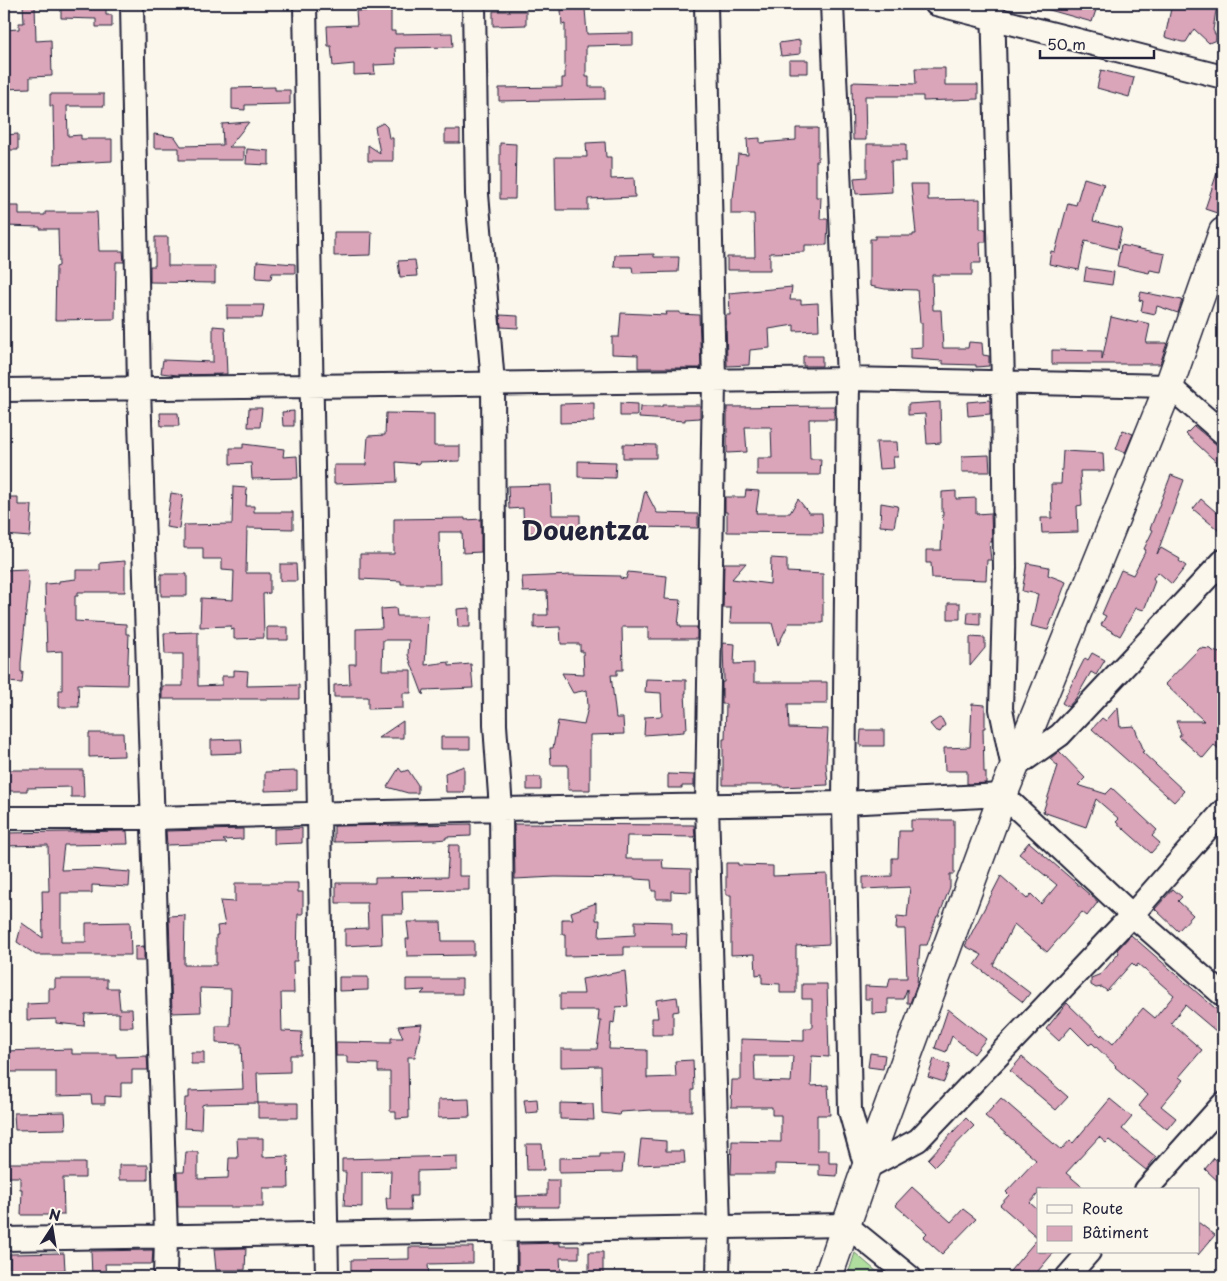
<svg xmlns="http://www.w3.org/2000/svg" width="1227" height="1281" font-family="'Playpen Sans',sans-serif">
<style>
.green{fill:#afde9e;stroke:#68806c}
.building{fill:#daa4b9;stroke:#22223b;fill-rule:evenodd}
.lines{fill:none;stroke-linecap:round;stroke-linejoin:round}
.minor-casing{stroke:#22223b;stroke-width:26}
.major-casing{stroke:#22223b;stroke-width:31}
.minor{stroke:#fbf7ec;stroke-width:22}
.major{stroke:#fbf7ec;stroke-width:28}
.labels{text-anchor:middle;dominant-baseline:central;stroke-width:4.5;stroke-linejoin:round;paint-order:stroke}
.town-label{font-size:26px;font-weight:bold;fill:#22223b;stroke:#fbf7ec}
</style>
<rect width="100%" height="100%" fill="#fbf7ec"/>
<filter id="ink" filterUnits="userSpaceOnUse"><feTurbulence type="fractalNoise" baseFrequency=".02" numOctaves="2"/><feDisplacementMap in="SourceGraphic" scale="10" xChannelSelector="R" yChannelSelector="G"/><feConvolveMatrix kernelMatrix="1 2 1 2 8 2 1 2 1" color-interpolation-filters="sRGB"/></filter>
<g filter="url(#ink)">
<path class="green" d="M855,1253L883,1277H847Z"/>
<path class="building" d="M23,4H35L36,41L51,40L52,76L30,77V88L4,89V30L19,29V23H24Z
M61,4H106V15H112V27H96V19L61,18Z
M1040,4H1085L1097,7L1092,22L1039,7Z
M1172,4H1217L1213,30L1216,36V40L1209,43L1194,29L1186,42H1182L1165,37Z
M585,9L587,34L633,33V45L586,46V77H589V87H605V99L499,101V88L562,87V78H565V24L562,25L561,10Z
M356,11H391V31H395V34L452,33L453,47L395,48L396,64L374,65L375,74L354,75V64L333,66L331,46H328L327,26L357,25Z
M493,11H526V25L493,26Z
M800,40V54L781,56L779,43Z
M789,60H808V73H789Z
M915,68H945V85H978V99L923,101V96H865L866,140H853L852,82L916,84Z
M1101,70L1134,78L1129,97L1097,88Z
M275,87V90H290V104L245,105V110L232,109V88Z
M50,94H104V106H67L68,136L81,135V139H112V161L54,164L53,106H50Z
M249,122L229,147H244V160H179V148H154V134L175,137L181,146L223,145L222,124Z
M383,123L387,127L389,138H393V161H368V145L380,153L375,127Z
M796,128H818V161H816V197H821L820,219H828L827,245H805V252L770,253V270H727V257H755L754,214H731V198H733L738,154L748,155L747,139L760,138V143L796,140Z
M445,130H460V143H445Z
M18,134V150H4V135Z
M605,142L606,157H611V179L634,178L635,197L588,199V210H556L555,157H587L586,143Z
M500,143L516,144L515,199H500Z
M867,144H906V161H891L892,192L856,194L854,178L867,177Z
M247,149L269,151V165L246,164Z
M1221,161L1223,162V215L1205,209Z
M1084,178L1104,184L1093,221L1122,228L1117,249L1085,241L1079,270L1049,264L1051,251L1055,252L1068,203L1076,205Z
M911,184H928V200L980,199V229H986V242H980L981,263H972V275H932L933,310H941L943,348H968L969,342L982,343L983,355L989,356V366L976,367V365L943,364V361L910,359V348L922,347V323H920L917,290L885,289L870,286V239H875V236H913V234H916Z
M4,206H19V215H45V212H97L99,251H123L124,262H116L115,319L55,320L56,267L59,266L58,229H40V227L4,226Z
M334,232H372L371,255L334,256Z
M155,237H168V266H215V283L150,282V266H155Z
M1121,245L1165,254L1161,272L1150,270L1149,273L1117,266Z
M654,254V257H679L678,272L633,273L632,267H614L615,255Z
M415,260L417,276L400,277L398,261Z
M257,261L295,264V273H272L271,279L256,278Z
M1086,268L1114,272L1112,285L1084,281Z
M792,287L790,300H801V304L818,303L819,330L794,331V325L769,329L770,348L750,350L749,365L727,366L726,315H730L729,293Z
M1141,292L1182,300L1178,313L1157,306L1155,314L1141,311L1143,301L1139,300Z
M227,305H264L262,318H227Z
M666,312H680V314L699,315L701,368H638V355L612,354V337H619L621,313L667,315Z
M500,315L518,316V328L501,327Z
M1111,317L1137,323L1138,321L1150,324L1146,343H1167L1160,364H1052V350L1102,351V360Z
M213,326L225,327L227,374L177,375L161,373L163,360L213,362Z
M803,356H822V366H803Z
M990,400V414L968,416L967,402Z
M940,402L941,443L927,444L925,414L908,415V404Z
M594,403V422L560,423V404Z
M620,403L637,404V416H620Z
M662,405H700V418L685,419V421L639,418L640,407H662Z
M834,406V419H809L810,459H821L820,475H757V458H772L771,427H745L747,452L727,453V407Z
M249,408H262L260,427H248Z
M294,411V426H283L282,412Z
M160,413H178L179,426H161Z
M386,413L434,414V446H460V461L419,462V464L396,462L397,482L334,484V465H366L368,436L385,435Z
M1194,426L1223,450V466L1212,458L1186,434Z
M1123,430L1133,434L1125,453L1116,449Z
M876,442H897L898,457H893L894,468L879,469Z
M243,444L284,449L283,457L297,456L298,478L252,479L251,463L230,464V448H243Z
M623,444L656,445V458H623Z
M1063,451L1103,453L1104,471H1080L1082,505L1077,506L1078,532L1042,533L1041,518H1052L1051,484H1061Z
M989,455L990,472H962V456Z
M578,461L616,462L615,478L578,477Z
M1171,475L1184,480L1157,554L1161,548L1180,559L1179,561L1186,566L1172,584L1158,572L1153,578L1155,581L1144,610L1136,608L1120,636L1101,625L1106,616L1102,614L1121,570L1133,575L1146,550L1144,549L1153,530L1150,529Z
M551,485L552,515H580V530L524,533L523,508L509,509L508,486Z
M233,487L247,488L246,506H254V512H293V529L247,528L246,573H270V593L263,594L264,638L234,639V629L231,630V626L200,627L201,598L233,600L234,571L222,570V559H203V548H184V525L232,524Z
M645,490L657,513L698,514V528L637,527Z
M746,490L759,491L756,513H790L798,499L809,513H822L823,533L727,532V512H725V497H745Z
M956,491V499L976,498V514L991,513L992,542H989L991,560H987L986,580L932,578L931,563H926V550H941L943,512H942V492Z
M171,493L183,495L179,529L166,527Z
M5,497H18V505H32L30,537L5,535Z
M1201,499L1223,518V534L1193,509Z
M881,503L898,506L894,527L880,526Z
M465,518V520L481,519V552L463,553L462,532H439L440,584H401V581L360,579V554H394V519Z
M771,558L787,559V572L823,574V623H789L778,645L772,623H730L731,608H723L724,563H746L732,579L770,584Z
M125,561V592H78V596H75V621L126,624V634H129L127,685L78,684L79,707H59V690H62V651L47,652L45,584L59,583V581L76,579V570H100V563Z
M1027,563L1049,567L1048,575L1066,582L1048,630L1031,626L1038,594L1022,591Z
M280,564H296L297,581H280Z
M27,569L29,584L21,663V672H23L22,683L4,682V640L6,616H4V570Z
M628,572L667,576L665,599L681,600L678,625H681V627H697V639H648V627H622L623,670H617V675H611L616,718H623L624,734L590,735V790H568V765H551L550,748H553L558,721L584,725L588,707L587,690L573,693L562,673L584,674L583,651H580V644H561L560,627L534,628V615H548L547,591L523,592L522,577L571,575L620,576V578L626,579Z
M161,574H187V596H161Z
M948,603H960V619H948Z
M396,608L397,616H428L425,665L449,662V666L471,664L473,688L424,690L423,695L408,655L409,640H383L382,670H411V693H403V708L368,709V697H334V685L350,684L349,664H356V629L382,628L381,609Z
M470,608V627H458L457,609Z
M968,612H980V625L967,624Z
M267,627H288V640H267Z
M198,632V686L222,685V676H234V670L248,671L247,686L299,685V699H162V686H183V654H165L164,633Z
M970,637L985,638V648L970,666Z
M723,643L735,644L734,664L754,663V682H827V704H788L789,728L828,729L826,764L828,785L780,787V785H723V739H725L726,704H722V682H724Z
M1200,648L1211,649L1213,651L1223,654V752L1214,745L1203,758L1179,737L1181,734L1176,721H1204L1165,684Z
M1092,653L1105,660L1096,675L1091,672L1076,698L1068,707L1062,703L1085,658L1088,660Z
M646,679L686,680V693H685L687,729H684V732L644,735L645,717L662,716L661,693L645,692Z
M972,704L985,705V728H983L984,772H986V783L967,784V771H945L944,748L970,747Z
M1118,707L1120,727L1134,726L1144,751L1142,752L1184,791L1174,802L1092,729L1102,718L1106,721Z
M939,718L942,719L945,725L940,732L935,730L930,724Z
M403,721V738H378Z
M861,730H884V746H860Z
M89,733H123L124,756L89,757Z
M441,737H470V749H441Z
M241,739L242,753L211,754V740Z
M1059,751L1085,778L1078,785L1106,794L1112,788L1157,830L1152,836L1160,843L1151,853L1116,822L1119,819L1096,799L1086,827L1043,812L1058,766L1050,759Z
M464,766V792H446L445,773Z
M399,768L402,772L408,770L418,785V793H408L387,787Z
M8,770H83L84,797H71V787L27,788V791H8Z
M297,771V790L265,791V772Z
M668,774L694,775V786H682V788H668Z
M527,777H541V790H527Z
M911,820H954V874H950V887L939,916H937L927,945H920L917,984L910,1003H907V989L903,999H888V1013L872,1014V999H865V986L888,987L890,978H907L905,929H896L897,916L907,917L910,887L863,889V877L892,876V858H898L899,831H911Z
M471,824V836L446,837V839L435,840L334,842V826Z
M514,824L694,825L695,837L627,836L626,859H662L663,868L691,869V892L671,891V899H656V891H652L651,880L635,879V878L555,877L515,879Z
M302,828V843L274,844V829Z
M243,829V839L223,840L227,843L167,845L166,831Z
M127,831L128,844L64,845L61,870L90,869L130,872L129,887L92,885V893H61V942H86V923L130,922L131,955H36L17,942L22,923L43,938L42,891H49L48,845L4,846V833Z
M1029,842L1098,902L1087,916L1082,912L1047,952L1014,924L993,965L1030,993L1023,1002L975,965L982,955L965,946L1001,876L1027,899L1031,894L1041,904L1057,885L1019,854Z
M449,845H459V876H469V890L402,891L403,914H381L382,944L345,946V929L368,928L367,903H336V883H375V878L447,877Z
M726,863H738V865L773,866V876L827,874L829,944L796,946V993H780V984L762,983V974L756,975L755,954L731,955V895H726Z
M235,883H298V892H303V914H298L297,961H293L294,993H281L282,1031L302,1032L301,1055H290V1072L257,1073L258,1103L205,1104L202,1105L201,1129L184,1128L185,1098H189V1091L243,1089L241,1044L216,1043V1026H230L231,989L200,988L201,1012L172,1013L169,916L185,915L184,965H216V935H218L217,926L225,925L220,901L235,902Z
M1173,889L1182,897L1178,901L1193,915L1178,931L1155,909Z
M596,903V920H600L599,937L635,935V921L672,922V934L687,935L686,947H624V955L565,956V934H562V919H573L571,912Z
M407,922H441L442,941H474V955L407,956L406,939H409Z
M1131,935L1223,1015V1037L1185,1005L1171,1023L1202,1050L1179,1077L1183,1080L1161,1106L1176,1118L1167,1129L1139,1106L1148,1095L1115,1067L1116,1066L1092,1043L1089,1045L1071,1027L1059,1041L1046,1029L1067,1003L1101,1036L1102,1034L1113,1044L1143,1008L1155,1018L1174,995L1138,964L1136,967L1132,963L1107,991L1102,987L1096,988L1091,985V978L1101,974L1119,953L1117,950Z
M144,946V961H135V947Z
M625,971L628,1006L616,1007L614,1023L611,1022L609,1049L647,1050V1078L676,1077L675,1061L693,1060L694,1090H692V1111H652V1110L620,1112L619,1115L602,1113L601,1066L561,1067V1049H597L601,1021H598L599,1010H560V994H584L582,979Z
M339,977H368V990L339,991Z
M55,979H107V988H118L120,1009H132L133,1027H119V1013L85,1014L84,1026L56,1023V1019L27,1020V1004L49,1003V988H55Z
M406,979H462V994H421L425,990L406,991Z
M802,984H827L829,1057L812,1056L811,1086L828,1085L830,1115H817V1150H829V1163H838L837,1176L819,1175V1165L775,1164V1174H731L732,1141L781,1142V1115H772V1107H731L732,1080H741V1039L804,1041V1028H812V999H802ZM754,1056H793L791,1082L755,1081Z
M677,997L679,1011L673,1012V1035H652V1018H658L656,1000Z
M948,1009L986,1039L974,1054L952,1036L946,1052L935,1048Z
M422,1024L415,1057H408L409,1118L396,1119V1112H390V1072H378V1064L347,1063V1056H336V1042L391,1043V1038H403L398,1026Z
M72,1049V1054H116V1057L147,1056L148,1070H132V1083H121V1097L105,1096V1104H92L91,1095L56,1096V1072H5L4,1051Z
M191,1052H204V1064H191Z
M870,1053L885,1055L883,1069L868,1067Z
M1022,1057L1068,1097L1056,1110L1010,1071Z
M934,1059L950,1065L944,1082L928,1077Z
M1001,1098L1061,1150L1070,1140L1073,1143L1110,1099L1132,1117L1122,1129L1156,1157L1146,1170L1109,1140L1106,1143L1099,1137L1066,1173L1086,1190H1038V1194L1030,1203L1038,1210V1252H1054L1033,1277H1005L1038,1238L1000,1205L1009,1195L1006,1192L1036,1160L985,1116Z
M469,1099L470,1117L438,1118V1100Z
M537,1099L538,1112L526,1113L524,1100Z
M258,1103H298V1118H258Z
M560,1103L593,1104L594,1120L560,1119Z
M65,1112L66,1129L15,1130L14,1113Z
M966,1118L974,1126L935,1166L928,1159Z
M237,1138H263V1157L288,1156L289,1188H263V1207H178L177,1172H184L186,1152H198V1179L228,1178L229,1158H238Z
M641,1139L666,1141V1151H684L685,1163L638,1165Z
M526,1144H542L544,1170H527Z
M600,1154H624L622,1172L559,1173V1158L600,1157Z
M457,1156V1170L417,1171V1196H410L411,1210H387L386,1198H390L391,1171L362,1172V1207L344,1206L346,1172H342V1159Z
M1214,1158L1223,1166V1186L1205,1169Z
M4,1163H85V1178H63L64,1215H21L22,1189H20V1177H4Z
M119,1165H148V1180H119Z
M547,1180H559V1207H518L517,1196L547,1195Z
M912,1187L951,1222L963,1209L976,1219L942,1254L923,1237L927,1233L895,1205Z
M1198,1222L1215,1235L1198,1255Z
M560,1243V1246H579V1258H560L561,1274L518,1275V1244Z
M409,1247H473V1263L428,1264L429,1277L351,1276V1260L409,1259Z
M246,1248L245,1270H216L214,1249Z
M153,1250L152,1264H105L106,1277H92L91,1251Z
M589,1252H603V1277H589Z
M64,1253L65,1270L10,1271V1254Z"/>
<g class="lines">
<defs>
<path id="minor" d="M132,4L139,388L166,1236L165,1277
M305,4L327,1277
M474,4L477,194L493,383L495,725L501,809L505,1277
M706,4L714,382L707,805L719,1227L718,1277
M832,4L848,379L844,803L850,1111L866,1168L918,1140L1132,915L1223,811
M936,4L1223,77
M993,4L1003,382L1005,568L1001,709L1013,768L1060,735L1223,561
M4,390L848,379L1169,386L1223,433
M4,818H152L501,809L844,803L1003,795L1132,915L1223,995
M1146,1190L1223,1104
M4,1239L846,1225L910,1277
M1067,1277L1089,1252"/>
<path id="major" d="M828,1277L866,1168L1003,795L1169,386L1223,232"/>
</defs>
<use href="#minor" class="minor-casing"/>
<use href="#major" class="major-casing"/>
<use href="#minor" class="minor"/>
<use href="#major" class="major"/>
</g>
</g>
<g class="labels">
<g class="town-label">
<text x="585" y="529">Douentza</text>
</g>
</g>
<rect width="1227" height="1281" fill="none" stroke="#fbf7ec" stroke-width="20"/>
<rect x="10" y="10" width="1207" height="1261" fill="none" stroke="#22223b" stroke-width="2" filter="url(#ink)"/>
<rect x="1037" y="1188" width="162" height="65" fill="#fbf7ec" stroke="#a4a2a5"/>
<rect x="1047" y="1205" width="25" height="8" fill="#fbf7ec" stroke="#a4a2a5"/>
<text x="1082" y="1214" font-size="15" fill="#22223b">Route</text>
<rect x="1047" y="1226" width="25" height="15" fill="#daa4b9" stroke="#a4a2a5"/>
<text x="1082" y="1238" font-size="15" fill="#22223b">Bâtiment</text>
<g transform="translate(52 1228) rotate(12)" stroke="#fbf7ec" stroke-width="4" paint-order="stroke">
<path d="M0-4L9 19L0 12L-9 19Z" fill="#22223b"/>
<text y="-8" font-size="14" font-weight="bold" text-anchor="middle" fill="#22223b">N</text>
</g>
<path d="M1040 50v8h114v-8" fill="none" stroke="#22223b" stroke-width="2.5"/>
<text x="1047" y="50" font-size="15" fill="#22223b" stroke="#fbf7ec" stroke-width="4" paint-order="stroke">50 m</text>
</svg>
